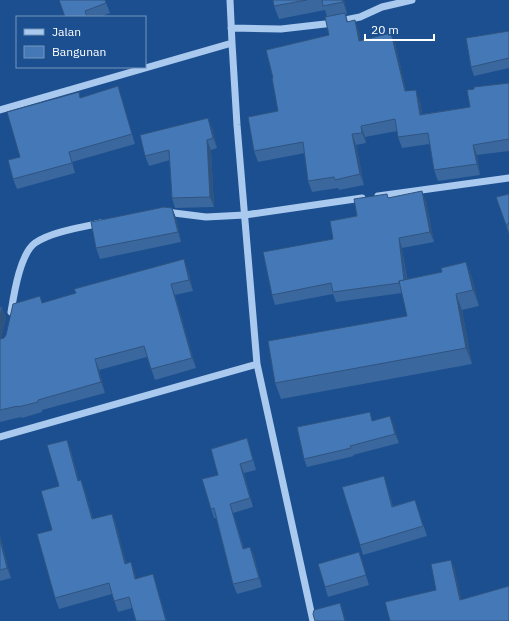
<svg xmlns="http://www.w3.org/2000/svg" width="509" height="621" font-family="'IBM Plex Sans',sans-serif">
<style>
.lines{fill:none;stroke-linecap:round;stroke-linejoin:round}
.minor{stroke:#a9c9ee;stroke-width:7}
.wall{fill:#3a679d}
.shaded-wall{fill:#305480}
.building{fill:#4478b7;stroke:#305480}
</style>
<rect width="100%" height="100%" fill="#1b4f8f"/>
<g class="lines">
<path class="minor" d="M230,0L232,43L237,125L257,364L313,621
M231,28L281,29L325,24L360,17L382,7L412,0
M0,110L232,43
M378,196L509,178
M166,212L206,217L245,215L362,198
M11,312C14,294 20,254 35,243C50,232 82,227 101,223
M0,437L257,364"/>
</g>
<path class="wall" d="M105,0L110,13L100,17H65Z
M273,0H344L347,14L346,15L348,22L359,31L360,40L395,43L406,91L420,101L422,114L470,107L509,83V151L477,155L480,175L438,181L434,170L430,144L402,148L398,137L397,131L365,137L366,143L356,145L364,185L339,190L338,188L312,192L308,181L305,153L258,162L254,151L278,111L273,78L329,35L327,17L325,10L279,19L274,6Z
M509,31V68L474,76L471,67Z
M121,96L135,144L72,162L75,173L17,189L13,179L20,157L81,98Z
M212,128L217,148L211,150L214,207L175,208L172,198L170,160L149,166L145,156Z
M387,194L388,198L426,201L434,242L402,248L407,279L442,272L466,262L472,278L479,306L462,310L472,364L281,399L275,383L407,316L402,293L336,302L333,294L275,305L272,295L333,239L357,216Z
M509,194V234L506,225Z
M172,208L176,218L181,242L100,259L96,248Z
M188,270L193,291L175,295L196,368L155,380L147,357L99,370L105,393L42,410V412L22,418L21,417L0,422V307L6,317L1,339L4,338L42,303Z
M390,416L399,443L353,455L354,456L307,467L304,459L373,421Z
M247,438L250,448L256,470L244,473L253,507L233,513L244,549L250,547L254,556L262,587L237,594L233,584L216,518H214L211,509L218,475Z
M67,440L71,451L79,481L81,480L85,491L93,519L112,514L116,525L126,563L131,562L136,579L153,574L156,585L167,621H136L132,608L118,612L112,594L59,609L55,598L59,486Z
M384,476L393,506L415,500L427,536L363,555L360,545Z
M0,536L11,578L0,581Z
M359,552L369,585L328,597L325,587Z"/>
<path class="shaded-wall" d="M342,0H344L347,14L343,2Z
M355,20L359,31L363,51L359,41Z
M391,33L395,43L409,102L405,91Z
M416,90L420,101L424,125L420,115Z
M208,118L212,128L217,148L213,138Z
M361,126L365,137L366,143L362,133Z
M352,134L356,145L364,185L360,174Z
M207,140L211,150L214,207L210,197Z
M473,145L477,155L480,175L477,164Z
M422,191L426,201L434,242L430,232Z
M172,208L176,218L181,242L178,232Z
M399,238L402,248L408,292L405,282Z
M184,259L188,270L193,291L189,280Z
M466,262L472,278L479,306L473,290Z
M171,284L175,295L196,368L192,358Z
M456,294L462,310L472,364L466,348Z
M2,307L6,317L0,345V315Z
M95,359L99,370L105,393L101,382Z
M390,416L394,425L399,443L395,434Z
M67,440L71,451L82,492L78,481Z
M240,464L244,473L253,507L250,498Z
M384,476L387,486L396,517L392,507Z
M81,480L85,491L96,530L92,519Z
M230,504L233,513L246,558L243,549Z
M112,514L116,525L129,574L125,564Z
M0,536L11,578L7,568L0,540Z
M250,547L254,556L262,587L259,578Z
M359,552L363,562L369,585L366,575Z
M451,560L455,569L464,610L460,600Z
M131,562L135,573L139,590L135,579Z
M153,574L156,585L167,621H166Z
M340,603L344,613L346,621H345Z"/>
<path class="building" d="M59,0H105L106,3L85,11L87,17H65Z
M273,0H307L274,6Z
M322,0H342L343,2L323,6Z
M345,13L347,22L355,20L359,41L391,33L405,91L416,90L420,115L470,107L467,90L474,89V87L509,83V139L473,145L477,164L434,170L428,133L398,137L395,119L361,126L362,133L352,134L360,174L335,180L334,177L308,181L303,142L254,151L248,117L278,111L272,78H273L266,50L329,35L325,17Z
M509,31V58L471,67L466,38Z
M118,86L132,134L69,152L72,163L13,179L8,160L20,157L7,112L79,92L80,98Z
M208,118L213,138L207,140L210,197L172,198L169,150L145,156L140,135Z
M422,191L430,232L399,238L404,280L399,281V283L333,292L331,283L272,295L263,252L333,239L330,221L357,216L354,199L387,194L388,198Z
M509,194V223L506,225L496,197Z
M164,207L172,208L178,232L96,248L91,222Z
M184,259L189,280L171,284L192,358L151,369L144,346L95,359L101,382L38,400V402L18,407V406L0,410V339L4,338L6,335L13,304L40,296L42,303L76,293L74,289Z
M466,262L473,290L456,294L466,348L275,383L268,341L407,316L399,281L442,272L441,268Z
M0,307H2L0,315Z
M370,412L372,421L390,416L395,434L350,446L351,448L304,459L297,427Z
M247,438L253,460L240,464L250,498L230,504L243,549L250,547L259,578L233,584L214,508L211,509L202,479L218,475L211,449Z
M67,440L78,481L81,480L92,519L112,514L125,564L131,562L135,579L153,574L166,621H136L129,597L114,601L109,583L55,598L37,534L52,530L41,491L59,486L47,445Z
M384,476L392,507L415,500L423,526L360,545L342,487Z
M0,540L7,568L0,570Z
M359,552L366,575L325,587L318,564Z
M451,560L460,600L509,586V621H390L385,602L436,590L431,564Z
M340,603L345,621H315L313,614L314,610Z"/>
<rect x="16" y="16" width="130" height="52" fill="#1b4f8f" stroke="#7695bc"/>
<rect x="24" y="29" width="20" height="6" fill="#a9c9ee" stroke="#7695bc"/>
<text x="52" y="36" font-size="12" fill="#ffffff">Jalan</text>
<rect x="24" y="46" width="20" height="12" fill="#4478b7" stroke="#7695bc"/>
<text x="52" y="56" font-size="12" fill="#ffffff">Bangunan</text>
<path d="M365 34v6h69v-6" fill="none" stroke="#ffffff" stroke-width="2"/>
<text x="371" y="34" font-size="12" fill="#ffffff" stroke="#1b4f8f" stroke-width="3" paint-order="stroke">20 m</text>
</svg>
